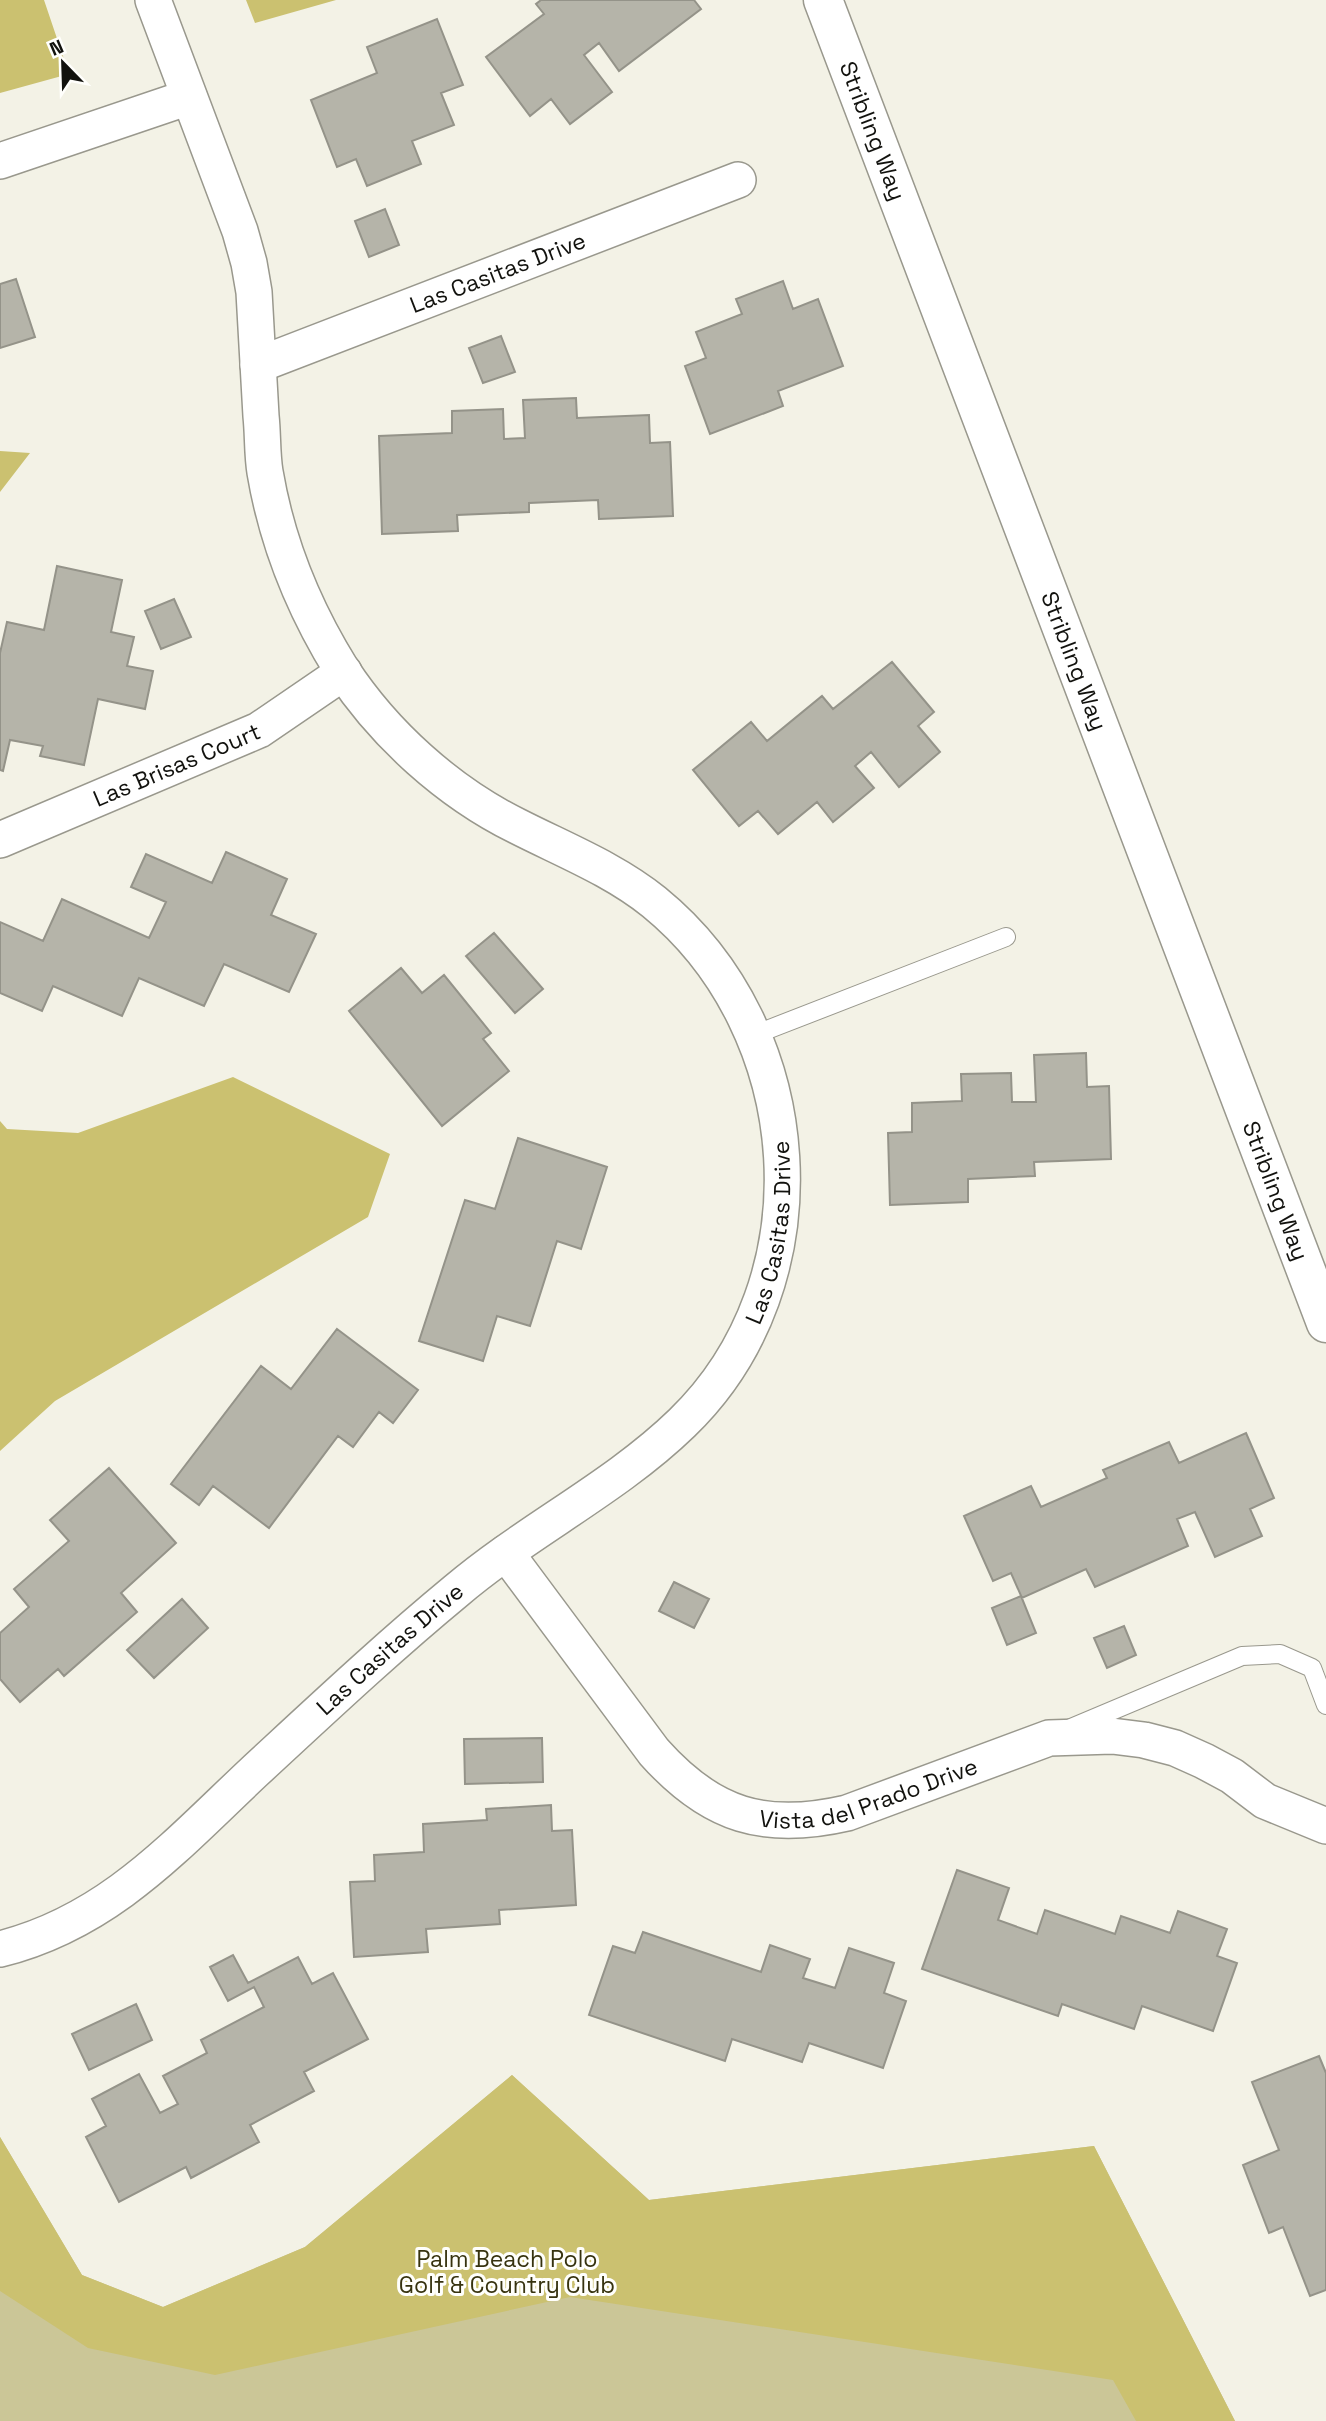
<svg xmlns="http://www.w3.org/2000/svg" width="1326" height="2421" font-family="'Space Grotesk',sans-serif">
<style>
.green{fill:#cbc697}
.water{fill:#cbc170}
.building{fill:#b5b4a9;stroke:#949389;stroke-width:2}
.lines{fill:none;stroke-linecap:round;stroke-linejoin:round}
.lane-casing{stroke:#99988d;stroke-width:20}
.street-casing{stroke:#99988d;stroke-width:38}
.secondary-casing{stroke:#99988d;stroke-width:41}
.lane{stroke:#fff;stroke-width:18}
.street{stroke:#fff;stroke-width:35}
.secondary{stroke:#fff;stroke-width:38}
.labels{text-anchor:middle;dominant-baseline:central;stroke-width:6;stroke-linejoin:round;paint-order:stroke}
.street-label{font-size:23px;fill:#12120e;stroke:#fffffc}
.park-label{font-size:23px;fill:#37330f;stroke:#fffffc}
</style>
<rect width="100%" height="100%" fill="#f3f2e6"/>
<path class="green" d="M512,2075L649,2200L1094,2146L1235,2421H0V2137L82,2275L163,2307L305,2247Z"/>
<path class="water" d="M0,0H44L69,74L0,93Z
M246,0H336L255,23Z
M0,451L30,453L0,492Z
M233,1077L390,1154L368,1217L55,1401L0,1451V1121L7,1129L78,1133Z
M512,2075L649,2200L1094,2146L1235,2421H1136L1113,2380L570,2297L215,2375L88,2348L0,2291V2137L82,2275L163,2307L305,2247Z"/>
<path class="building" d="M541,0H694L701,9L619,71L599,43L584,55L612,92L570,124L551,99L530,116L486,57L544,14L536,4Z
M437,19L463,85L441,93L454,125L412,141L421,164L367,186L356,159L337,167L311,100L377,73L367,47Z
M385,209L399,245L369,257L355,221Z
M16,279L35,337L0,348V284Z
M783,281L793,309L818,299L843,366L778,391L783,406L710,434L685,366L706,358L696,332L742,314L736,299Z
M501,336L515,372L483,383L469,348Z
M576,398L577,418L649,415L650,443L670,442L673,516L599,519L598,500L529,503V512L457,515L458,531L382,534L379,436L452,433V411L503,409L504,439L525,438L523,400Z
M57,566L122,580L111,632L134,637L127,666L153,671L145,709L98,699L84,765L40,756L43,746L10,740L3,771L0,770V653L7,622L44,630Z
M174,599L191,637L161,649L145,611Z
M892,662L934,712L918,726L940,752L899,787L871,752L855,766L874,788L833,822L817,802L778,834L758,811L739,826L693,770L751,722L767,741L822,696L833,709Z
M226,852L287,879L271,915L316,934L289,992L224,964L204,1006L139,978L122,1016L53,986L42,1011L0,993V922L43,941L62,899L149,938L166,902L131,887L146,854L212,883Z
M494,933L543,989L515,1013L466,956Z
M401,968L422,993L444,975L491,1033L483,1039L509,1071L442,1126L349,1011Z
M1086,1053L1087,1087L1109,1086L1111,1159L1034,1162L1035,1176L968,1179V1202L890,1205L888,1133L912,1132V1103L962,1101L961,1074L1011,1073L1012,1102H1036L1034,1055Z
M518,1138L607,1167L581,1249L557,1241L530,1326L497,1316L483,1361L419,1341L465,1200L495,1209Z
M337,1329L418,1390L393,1423L379,1412L353,1447L338,1436L269,1528L213,1486L199,1505L171,1484L261,1366L291,1389Z
M1246,1433L1274,1498L1250,1509L1262,1536L1215,1557L1195,1512L1177,1519L1188,1546L1095,1587L1086,1569L1022,1598L1011,1573L993,1581L964,1516L1031,1486L1041,1507L1107,1478L1103,1470L1169,1442L1179,1463Z
M109,1468L176,1543L121,1593L137,1612L64,1676L58,1669L20,1702L0,1679V1633L29,1607L14,1589L69,1541L50,1520Z
M674,1582L709,1599L694,1628L659,1611Z
M1021,1596L1036,1633L1007,1645L992,1608Z
M182,1599L208,1628L154,1678L127,1650Z
M1124,1626L1136,1655L1107,1668L1094,1638Z
M542,1738L543,1782L465,1784L464,1739Z
M551,1805L552,1831L572,1830L576,1905L499,1910L500,1924L426,1929L428,1952L354,1957L350,1882L375,1881L374,1855L424,1852L423,1824L487,1820L486,1809Z
M957,1870L1009,1888L998,1920L1037,1934L1045,1910L1115,1934L1121,1916L1170,1933L1178,1911L1227,1929L1217,1956L1237,1963L1213,2031L1142,2006L1134,2029L1062,2004L1058,2016L922,1969Z
M643,1932L761,1972L770,1945L810,1959L803,1978L835,1988L849,1948L894,1963L884,1993L906,2001L883,2068L809,2043L802,2062L732,2039L725,2061L589,2015L613,1946L635,1953Z
M233,1955L248,1983L298,1957L312,1984L333,1973L368,2039L304,2072L314,2091L250,2125L259,2142L191,2178L186,2167L119,2202L86,2137L106,2126L92,2099L139,2074L160,2113L178,2104L163,2076L207,2053L201,2040L264,2007L254,1987L228,2001L210,1967Z
M136,2004L152,2040L89,2070L72,2034Z
M1319,2056L1326,2073V2290L1310,2296L1283,2227L1269,2233L1243,2165L1279,2150L1252,2082Z"/>
<g class="lines">
<defs>
<path id="lane" d="M754,1035L1006,937
M1071,1728L1242,1656L1280,1654L1312,1668L1326,1705"/>
<g id="street">
<path d="M0,161L189,97"/>
<path id="s1" d="M258,365L738,180"/>
<path id="s2" d="M0,840L259,730L344,672"/>
<path id="s3" d="M506,1553L654,1752C711,1816 765,1832 847,1813L1049,1738L1112,1736L1144,1740L1175,1748L1204,1761L1232,1776L1265,1801L1326,1826"/>
<path id="s4" d="M0,1949C109,1922 176,1845 255,1771C321,1710 387,1648 456,1591C528,1530 615,1488 682,1423C829,1281 810,1029 654,902C613,869 564,850 517,826C448,792 384,734 342,670C304,609 277,543 265,472C262,454 263,434 261,416C259,374 256,333 254,292L249,263L240,231L153,0"/>
</g>
<g id="secondary">
<path id="s5" d="M823,0L1326,1323"/>
</g>
</defs>
<use href="#lane" class="lane-casing"/>
<use href="#street" class="street-casing"/>
<use href="#secondary" class="secondary-casing"/>
<use href="#lane" class="lane"/>
<use href="#street" class="street"/>
<use href="#secondary" class="secondary"/>
</g>
<g class="labels">
<g class="street-label">
<text stroke="none"><textPath href="#s5" startOffset="140">Stribling Way</textPath></text>
<text stroke="none"><textPath href="#s1" startOffset="257">Las Casitas Drive</textPath></text>
<text stroke="none"><textPath href="#s5" startOffset="707">Stribling Way</textPath></text>
<text stroke="none"><textPath href="#s2" startOffset="192">Las Brisas Court</textPath></text>
<text stroke="none"><textPath href="#s5" startOffset="1274">Stribling Way</textPath></text>
<text stroke="none"><textPath href="#s4" startOffset="1083">Las Casitas Drive</textPath></text>
<text stroke="none"><textPath href="#s4" startOffset="497">Las Casitas Drive</textPath></text>
<text stroke="none"><textPath href="#s3" startOffset="488">Vista del Prado Drive</textPath></text>
</g>
<g class="park-label">
<text x="507" y="2259">Palm Beach Polo<tspan x="507" dy="26">Golf &amp; Country Club</tspan></text>
</g>
</g>
<g transform="translate(63 63) rotate(337)" stroke="#fffffc" stroke-width="5" paint-order="stroke">
<path d="M0-5L12 26L0 18L-12 26Z" fill="#12120e"/>
<text y="-10" font-size="19" font-weight="bold" text-anchor="middle" fill="#12120e">N</text>
</g>
</svg>
